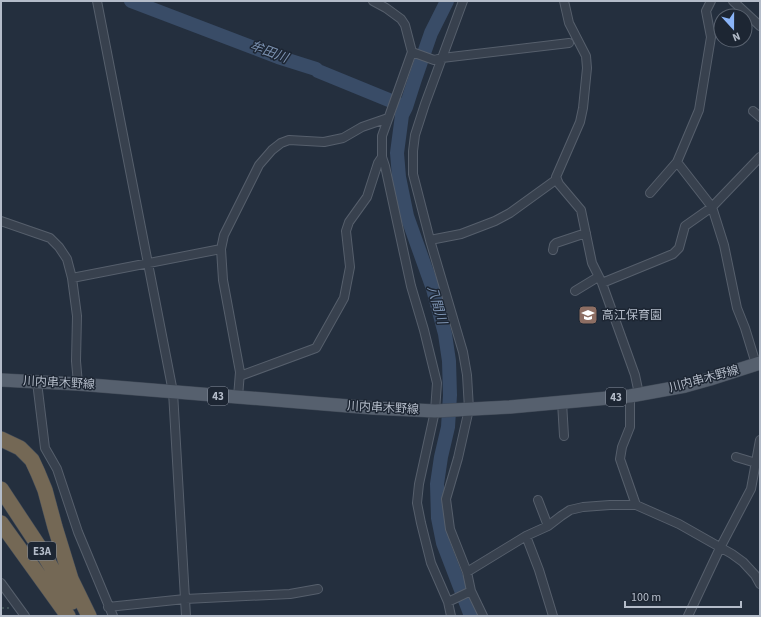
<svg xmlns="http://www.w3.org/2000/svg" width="761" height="617" font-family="'Source Sans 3','Noto Sans JP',sans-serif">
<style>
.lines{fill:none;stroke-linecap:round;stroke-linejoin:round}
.river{stroke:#394c67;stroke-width:14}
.minor-casing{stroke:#565f6c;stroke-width:10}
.primary-casing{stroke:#414a57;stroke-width:14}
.motorway-casing{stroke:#434c59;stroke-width:16}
.path{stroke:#44595c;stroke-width:1.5;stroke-dasharray:3 3;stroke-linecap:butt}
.minor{stroke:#38414e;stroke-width:8}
.primary{stroke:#56606e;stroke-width:13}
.motorway{stroke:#746855;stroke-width:15}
.labels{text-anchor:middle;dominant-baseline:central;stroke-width:3;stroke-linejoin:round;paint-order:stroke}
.shield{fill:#1d2633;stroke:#878f9c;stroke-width:1}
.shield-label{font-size:11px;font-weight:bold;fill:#b4bcc9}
.poi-label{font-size:12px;fill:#b4bcc9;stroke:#1d2633;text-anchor:start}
.street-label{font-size:12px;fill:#b4bcc9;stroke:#1d2633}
.water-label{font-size:13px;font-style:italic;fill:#7c92b1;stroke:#1d2633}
</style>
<rect width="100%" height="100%" fill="#242f3e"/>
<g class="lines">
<path class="river" d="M131,1L278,57L316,69L318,71L406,107
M447,1L431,33L414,82L406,107L402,115L397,153L399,177L407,216L433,289L445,334L449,361L450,395L448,427L441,457L437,484L438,518L443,543L471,616"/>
<defs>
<path id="minor" d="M97,1L173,392L186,616
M373,1L386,8L401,19L405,25L412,52L382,136V157L385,166L411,286L424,330L437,383L435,411L419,484L417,503L421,523L431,563L448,602L451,616
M463,1L425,104L415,135L413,151V174L430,240L463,352L467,375L469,409L458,458L446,499L450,529L467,572L471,591L483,616
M564,1L569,23L586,56L587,68L583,108L580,122L556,177L559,184L581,210L592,263L602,283L635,375L639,394
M711,1L706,11L711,37L699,110L677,162L712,207L724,245L737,308L745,328L756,364
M733,1L760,26
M412,52L434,60L442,58L569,43
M753,111L760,117
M650,193L677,162
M1,221L50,238L59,247L67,259L72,278L77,316L76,361L78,384
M430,240L461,234L495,221L510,213L557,179
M553,250L554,245L556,243L586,233
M72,278L221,249
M602,283L673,254L679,248L685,226L712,207L760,157
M575,291L598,277
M240,376L316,348L344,298L350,267L346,231L349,222L367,197L378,163L382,157
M37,382L45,448L57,469L78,532L113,616
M630,396V427L622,447L620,459L636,505
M238,397L240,372L223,280L221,249L224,235L259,165L272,150L281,143L289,140L324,142L343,138L362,127L388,118
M562,402L564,436
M736,457L756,463
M538,500L548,526
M526,536L539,570L553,616
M467,572L526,536L548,526L561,516L570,510L583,507L610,505H636L679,524L732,554L743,562L755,575L760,584
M1,583L25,616
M448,602L471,591
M108,607L185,599L290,594L318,589
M688,616L720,548L751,489L760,440"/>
<path id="primary" d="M1,380L78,384L373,408L435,411L510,407L630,396L685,386L710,379L760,363"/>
<path id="motorway" d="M1,439L20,448L32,460L38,473L45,490L55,527L71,579L89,616
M1,489L40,548L72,602
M1,523L68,616"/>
</defs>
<use href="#minor" class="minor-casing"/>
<use href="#primary" class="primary-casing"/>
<use href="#motorway" class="motorway-casing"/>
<path class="path" d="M1,608H9"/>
<use href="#minor" class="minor"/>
<use href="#primary" class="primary"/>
<use href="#motorway" class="motorway"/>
</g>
<defs>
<symbol id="school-square" viewBox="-11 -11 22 22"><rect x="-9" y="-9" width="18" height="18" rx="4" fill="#8d6e63" stroke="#1d2633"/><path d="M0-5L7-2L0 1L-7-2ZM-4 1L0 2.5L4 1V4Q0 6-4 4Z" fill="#fff"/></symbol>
</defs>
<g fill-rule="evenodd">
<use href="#school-square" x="577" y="304" width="22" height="22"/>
</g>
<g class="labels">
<g class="shield">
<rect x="208" y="387" width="20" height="18" rx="3"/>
<rect x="606" y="388" width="20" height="18" rx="3"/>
<rect x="28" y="542" width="28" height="18" rx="3"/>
</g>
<g class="shield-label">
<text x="218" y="396">43</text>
<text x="616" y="397">43</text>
<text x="42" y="551">E3A</text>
</g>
<g class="poi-label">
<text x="602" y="315">高江保育園</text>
</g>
<g class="street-label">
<text transform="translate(704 379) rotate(-15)">川内串木野線</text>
<text transform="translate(59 383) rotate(3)">川内串木野線</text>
<text transform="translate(383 408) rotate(3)">川内串木野線</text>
</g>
<g class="water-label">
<text transform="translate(269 52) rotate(20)">牟田川</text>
<text transform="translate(437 305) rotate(74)">八間川</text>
</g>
</g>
<rect width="761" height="617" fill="none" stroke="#b4bcc9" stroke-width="4"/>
<g transform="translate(733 28) rotate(159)"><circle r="19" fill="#1d2633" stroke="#59626f"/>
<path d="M0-3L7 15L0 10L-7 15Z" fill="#8ab4f8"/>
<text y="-6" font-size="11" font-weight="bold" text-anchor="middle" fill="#b4bcc9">N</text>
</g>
<path d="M625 601v6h116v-6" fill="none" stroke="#b4bcc9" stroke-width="2"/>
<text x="631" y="601" font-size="12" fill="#b4bcc9" stroke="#1d2633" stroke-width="3" paint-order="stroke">100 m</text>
</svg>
